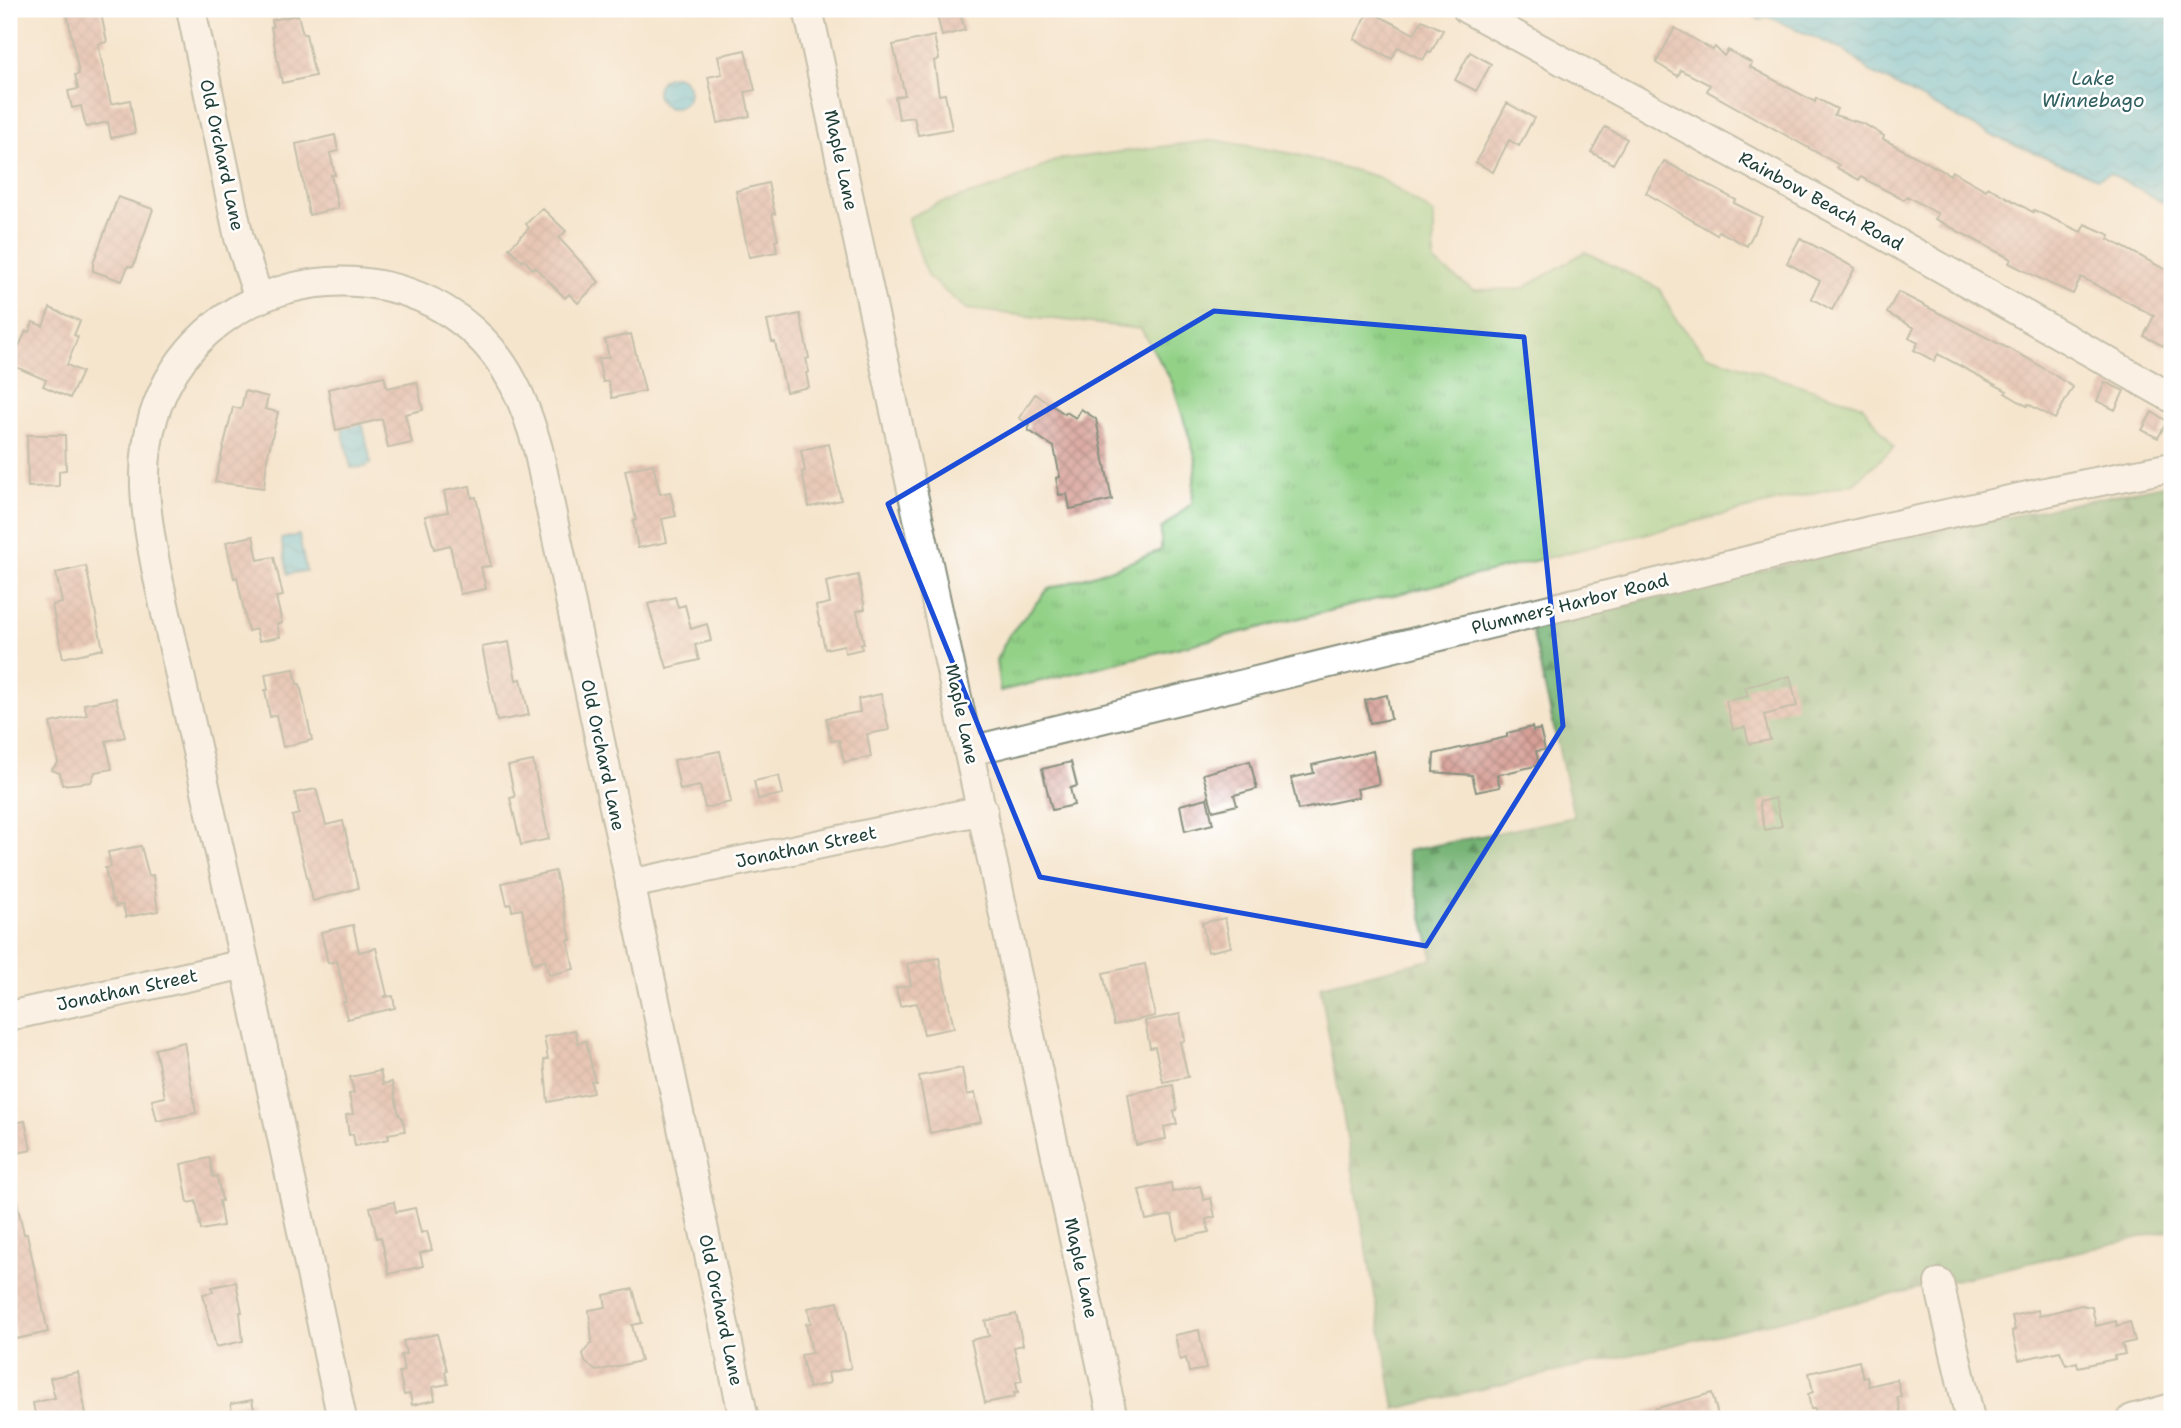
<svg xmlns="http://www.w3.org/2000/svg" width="2181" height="1428" font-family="'Shantell Sans',sans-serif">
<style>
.grass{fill:url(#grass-tufts);stroke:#59875e;stroke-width:2}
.forest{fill:url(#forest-firs);stroke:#4a7854;stroke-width:2}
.water{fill:url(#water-waves);stroke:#40818a;stroke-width:2}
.building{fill:url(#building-cross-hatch)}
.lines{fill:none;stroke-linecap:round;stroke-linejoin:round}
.minor-casing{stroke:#8a9180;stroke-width:32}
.minor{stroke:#fff;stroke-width:28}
.marked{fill:none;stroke:#1d4ed8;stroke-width:5;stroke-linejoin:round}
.labels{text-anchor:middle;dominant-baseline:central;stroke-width:5;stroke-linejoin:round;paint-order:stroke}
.street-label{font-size:18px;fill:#1f3d34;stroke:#fff}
.water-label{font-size:19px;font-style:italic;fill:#305f5f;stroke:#fff}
</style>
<defs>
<pattern id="grass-tufts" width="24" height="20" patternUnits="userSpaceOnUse" patternTransform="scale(1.75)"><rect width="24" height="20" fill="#93d187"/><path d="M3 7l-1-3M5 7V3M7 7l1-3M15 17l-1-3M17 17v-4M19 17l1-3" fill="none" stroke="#7eb475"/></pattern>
<pattern id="forest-firs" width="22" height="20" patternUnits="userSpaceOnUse" patternTransform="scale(1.75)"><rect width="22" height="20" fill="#76b374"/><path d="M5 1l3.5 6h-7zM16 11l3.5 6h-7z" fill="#609360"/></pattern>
<pattern id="water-waves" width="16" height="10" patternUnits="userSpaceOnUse" patternTransform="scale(1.75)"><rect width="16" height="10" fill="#61c5df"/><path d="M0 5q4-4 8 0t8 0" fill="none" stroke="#4fa1b6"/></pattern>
<pattern id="building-cross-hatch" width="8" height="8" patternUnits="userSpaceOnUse" patternTransform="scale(1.75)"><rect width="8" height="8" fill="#d7a097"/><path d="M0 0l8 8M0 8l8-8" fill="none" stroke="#ae847c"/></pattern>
</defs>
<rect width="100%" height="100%" fill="#fff"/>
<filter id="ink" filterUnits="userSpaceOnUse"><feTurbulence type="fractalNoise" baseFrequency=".0143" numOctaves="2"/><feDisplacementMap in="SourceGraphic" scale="14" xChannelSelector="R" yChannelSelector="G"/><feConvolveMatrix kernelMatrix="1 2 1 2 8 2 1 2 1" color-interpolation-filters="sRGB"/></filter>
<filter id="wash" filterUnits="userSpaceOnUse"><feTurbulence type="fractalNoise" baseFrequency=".00686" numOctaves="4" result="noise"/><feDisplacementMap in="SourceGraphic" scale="28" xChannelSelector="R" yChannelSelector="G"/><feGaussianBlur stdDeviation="1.57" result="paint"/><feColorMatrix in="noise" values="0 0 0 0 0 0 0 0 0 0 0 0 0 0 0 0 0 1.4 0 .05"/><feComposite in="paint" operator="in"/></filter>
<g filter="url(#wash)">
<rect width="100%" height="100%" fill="#f5e5cd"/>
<path class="grass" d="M1215,140L1294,154L1378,177L1434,214V262L1473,290L1522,289L1585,252L1660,289L1674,317L1706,355L1862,405L1894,447L1854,483L1000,691L996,660L1009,635L1048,589L1118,567L1161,550V529L1192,503L1196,459L1172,382L1141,329L966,309L927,276L908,218L937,204L999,186L1057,160Z"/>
<path class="forest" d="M2172,483V1230L1395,1409L1320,986L1433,959L1407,851L1574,817L1531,626L1856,548Z"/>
<path class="water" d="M1743,9H2172V208L2110,173L2097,178L1991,135L1872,73L1847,52L1767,16L1760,20Z
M657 92a16 16 0 1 1 32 0a16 16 0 1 1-32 0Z
M357,424L363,425L371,463L366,467L351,468L342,429Z
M299,535L306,571L288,574L281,539Z"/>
<g id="blocks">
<path class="building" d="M66,9H100L107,42L98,44L111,104L130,100L135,133L111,138L108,122L86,127L81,106L72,108L68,91L78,89L75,75L79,74Z
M959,10L965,30L942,36L937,15Z
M1369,11L1414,34L1422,20L1443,30L1431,52L1428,51L1423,60L1398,47L1392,59L1354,39Z
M298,15L303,34H306L315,76L282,83L271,27H273L272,20Z
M1675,28L1713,50L1715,47L1724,56L1728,50L1752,63L1750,67L1815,102L1816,98L1837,109L1834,115L1864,124L1884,136L1883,139L1950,175L1952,171L1986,190L1988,187L2033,212L2034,210L2081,232L2085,224L2094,228L2110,235L2108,239L2172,273V329L2163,346L2144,336L2154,316L2081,277L2073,294L2049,283L2009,263L2011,259L1935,219L1938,214L1907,196L1904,200L1861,177L1859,180L1837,168L1839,165L1707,91L1710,85L1681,70L1678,76L1656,63Z
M934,36L939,59L934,61L939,95L945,94L952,129L918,135L914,117L899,119L895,97L905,95L893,45Z
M745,50L755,90L745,92L750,116L718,123L708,77L722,74L718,56Z
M1470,52L1491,64L1476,91L1455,80Z
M1507,103L1534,118L1519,146L1509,140L1493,172L1476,162Z
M1605,127L1627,139L1613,164L1591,152Z
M335,135L338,151L330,153L335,175H331L338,208L309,215L296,144Z
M1664,161L1736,200L1734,203L1762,217L1747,246L1719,231L1717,235L1646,193Z
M768,183L775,214H772L778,240H775L777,252L749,257L736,191Z
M118,197L153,209L133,267L128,266L122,281L93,271V263Z
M542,208L566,231L559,238L599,282L578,303L569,294L565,298L535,267L533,269L523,259L522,261L509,248L529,228L526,224Z
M1800,238L1855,268L1832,310L1811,298L1820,281L1787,263Z
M1898,292L2029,359L2073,387L2055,419L2028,404L2027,406L2005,393L2007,391L1938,354L1934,361L1914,350L1918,343L1909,338L1914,328L1887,313Z
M50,308L80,321L74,335L78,337L67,365L82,372L70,398L43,386L46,380L9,364V342L19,346L26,331L29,332L33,322L43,326Z
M800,314L809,358L806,359L809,372L806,373L809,387L786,392L775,342H772L767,321Z
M631,334L645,391L612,398L608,381L603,382L598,359L609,357L605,340Z
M384,376L387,388L417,382L423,410L405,414L412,443L388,448L382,419L336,430L328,389Z
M2105,382L2124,391L2115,410L2097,401Z
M245,391L268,397L265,409L278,412L267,459L264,488L215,482L233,407L241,409Z
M1035,394L1065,414L1066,412L1076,418L1081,409L1096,419L1112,500L1070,509L1067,494L1059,495L1056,478L1060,477L1054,447L1028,430L1030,425L1019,418Z
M2152,412L2167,421L2158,438L2142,430Z
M27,435H65L66,470L59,471V486L28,487Z
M829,444L841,500L809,507L802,472L805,471L801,450Z
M653,464L660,494L670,492L676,516L662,519L667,542L638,548L633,521L636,520L625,470Z
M470,486L472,498L476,497L491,566L481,567L486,589L460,594L450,545L434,549L425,516L448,512L444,491Z
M253,536L258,560L274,557L283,596L276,597L282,623L277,624L280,637L259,641L256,629L248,631L237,577L234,578L226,542Z
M86,566L103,649L63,658L52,605L62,603L56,573Z
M858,575L865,609L857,611L864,644H861L862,649L845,653L844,645L825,649L816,606L830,603L826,582Z
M675,597L678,607L685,605L691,629L707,624L711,641L695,645L699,660L667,668L648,604Z
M509,642L516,680L521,679L529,715L497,721L482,647Z
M294,669L297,684H300L312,740L283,747L276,715L270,717L265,690H268L265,674Z
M1790,676L1797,706L1764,715L1770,740L1749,744L1745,727L1733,730L1726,701L1748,696L1745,687Z
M881,694L889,730L867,734L871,757L844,762L839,740L831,741L826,718L860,712L858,699Z
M1387,695L1391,719L1370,723L1365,700Z
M116,698L125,737L106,741L112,769L95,772L91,782L62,785L60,773L51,770L58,763L50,723L87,715L84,704Z
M1532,727L1533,731L1540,729L1545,750L1536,751L1539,765L1497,775L1500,787L1476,792L1472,775L1433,772L1434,754L1507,737V733Z
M720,751L731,802L705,808L700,786L680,790L674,760Z
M1373,751L1379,784L1357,789L1359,797L1298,810L1291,778L1314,773L1312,765Z
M533,761L549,839L521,845L510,798L515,797L508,766Z
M1250,761L1257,789L1234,795L1237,805L1213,811L1203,774Z
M1071,762L1077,786L1070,788L1074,805L1052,810L1042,769Z
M779,776L783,794L758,799L754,781Z
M316,789L326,825L343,821L358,888L313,901L292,816L299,814L295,793Z
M1207,798L1213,824L1185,831L1180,805Z
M1775,798L1782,826L1765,830L1759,802Z
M141,846L149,876L153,875L158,911L126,917L123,905L116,906L114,900L112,901L105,868L111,867L108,852Z
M555,871L571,940H568L574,969L549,975L545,960L533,963L522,909L512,911L511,904L507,905L502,883Z
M1225,918L1231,947L1208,952L1202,923Z
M353,925L359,952L376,948L387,995L384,997L393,996L395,1008L347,1019L343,1002H346L337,961L328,963L321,932Z
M939,958L954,1028L924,1034L917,1003L900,1006L896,988L911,985L907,964Z
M1145,964L1155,1016L1114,1025L1103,973Z
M1180,1014L1185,1041L1180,1042L1188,1077L1163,1082L1155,1047L1150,1048L1145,1021Z
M575,1030L578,1043L586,1041L595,1081H591L593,1093L548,1102L544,1060L548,1059L544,1037Z
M184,1042L196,1113L157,1121L152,1100L165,1097L155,1049Z
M962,1068L967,1095L975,1093L981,1122L930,1133L919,1076Z
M380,1071L383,1084L392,1082L399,1115L402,1117L405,1131L388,1134L389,1139L355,1146L353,1134L349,1135L346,1115L353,1114L349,1094L354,1093L350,1077Z
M1173,1085L1177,1110L1174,1111L1177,1124L1164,1127L1166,1139L1136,1145L1128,1094Z
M25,1121L31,1150L9,1155V1124Z
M210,1158L213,1177L217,1176L222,1201H219L223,1226L201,1230L196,1201L188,1203L181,1164Z
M1171,1183L1172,1192L1200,1186L1204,1200L1211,1198L1215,1217L1206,1219L1209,1232L1177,1239L1172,1215L1146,1220L1139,1190Z
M9,1199H16L24,1234H27L48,1332L16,1339L9,1302Z
M394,1202L396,1212L415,1208L421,1233L427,1231L432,1250L420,1253L423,1266L389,1274L381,1237L377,1238L370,1207Z
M236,1282L242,1312H240L243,1341L216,1347L203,1294L213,1292L212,1287Z
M633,1289L642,1323L632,1325L641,1361L596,1371L585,1362L583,1354L592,1341L589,1310L606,1307L604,1295Z
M838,1302L851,1368L828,1373L830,1383L809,1388L801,1355L812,1353L806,1324L811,1323L808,1308Z
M2081,1305L2092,1307L2096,1326L2116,1321L2117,1326L2130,1322L2135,1341L2122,1344L2125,1354L2114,1356L2115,1359L2078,1367L2077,1362L2066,1365L2060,1351L2019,1360L2012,1331L2015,1330L2012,1316L2038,1310L2039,1316Z
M1016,1314L1023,1345L1014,1347L1022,1381L1016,1382L1018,1393H1014L1015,1397L985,1403L971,1340L989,1336L985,1321Z
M1199,1330L1206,1369L1189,1372L1186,1358L1180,1360L1175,1335Z
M437,1334L447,1370L445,1372L448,1384L433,1387L435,1400L412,1405L410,1394L404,1395L399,1372L404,1371L401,1355L406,1354L403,1341Z
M1859,1361L1863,1378L1867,1377L1869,1386L1897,1379L1901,1396L1897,1397L1902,1419H1872L1871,1415L1854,1419H1817L1815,1409H1811L1808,1394L1813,1392L1809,1373Z
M78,1372L87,1419H36L33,1403L55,1398L50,1378Z
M1712,1393L1719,1419H1637L1636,1414Z
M252,1400L256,1419H232L231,1404Z"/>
</g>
</g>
<g filter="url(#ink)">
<use href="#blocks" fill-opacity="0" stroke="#8a9180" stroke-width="2"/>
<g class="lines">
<defs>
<path id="minor" d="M191,9L239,238L259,299
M808,9L1113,1419
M1467,9L1878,232L2172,398
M970,751L1869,531L2050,491L2172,467
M630,884L983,810
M9,1016L245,964
M1939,1283L1970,1419
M342,1419L245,964L158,578C147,523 137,469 154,415C196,281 369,239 472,330C509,362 525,403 538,449L744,1419
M2132,1419L2172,1408"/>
</defs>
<use href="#minor" class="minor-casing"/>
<use href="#minor" class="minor"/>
</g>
</g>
<path d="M0 0H2181V1428H0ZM1214,311L1524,337L1563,726L1426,946L1040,877L888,504Z" fill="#f5e5cd" fill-opacity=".55" fill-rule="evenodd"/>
<path class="marked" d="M1214,311L1524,337L1563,726L1426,946L1040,877L888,504Z"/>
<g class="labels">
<g class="street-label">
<text transform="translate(222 155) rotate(78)">Old Orchard Lane</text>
<text transform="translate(841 160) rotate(78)">Maple Lane</text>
<text transform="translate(1821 201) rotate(29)">Rainbow Beach Road</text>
<text transform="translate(1570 604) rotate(-14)">Plummers Harbor Road</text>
<text transform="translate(962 714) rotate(78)">Maple Lane</text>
<text transform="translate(603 755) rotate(78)">Old Orchard Lane</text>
<text transform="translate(806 847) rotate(-12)">Jonathan Street</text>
<text transform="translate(127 990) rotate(-12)">Jonathan Street</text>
<text transform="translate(1081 1268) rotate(78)">Maple Lane</text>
<text transform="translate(721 1310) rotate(78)">Old Orchard Lane</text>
</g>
<g class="water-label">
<text x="2093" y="78">Lake<tspan x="2093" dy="22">Winnebago</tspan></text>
</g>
</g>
<rect width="2181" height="1428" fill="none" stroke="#fff" stroke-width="35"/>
</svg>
